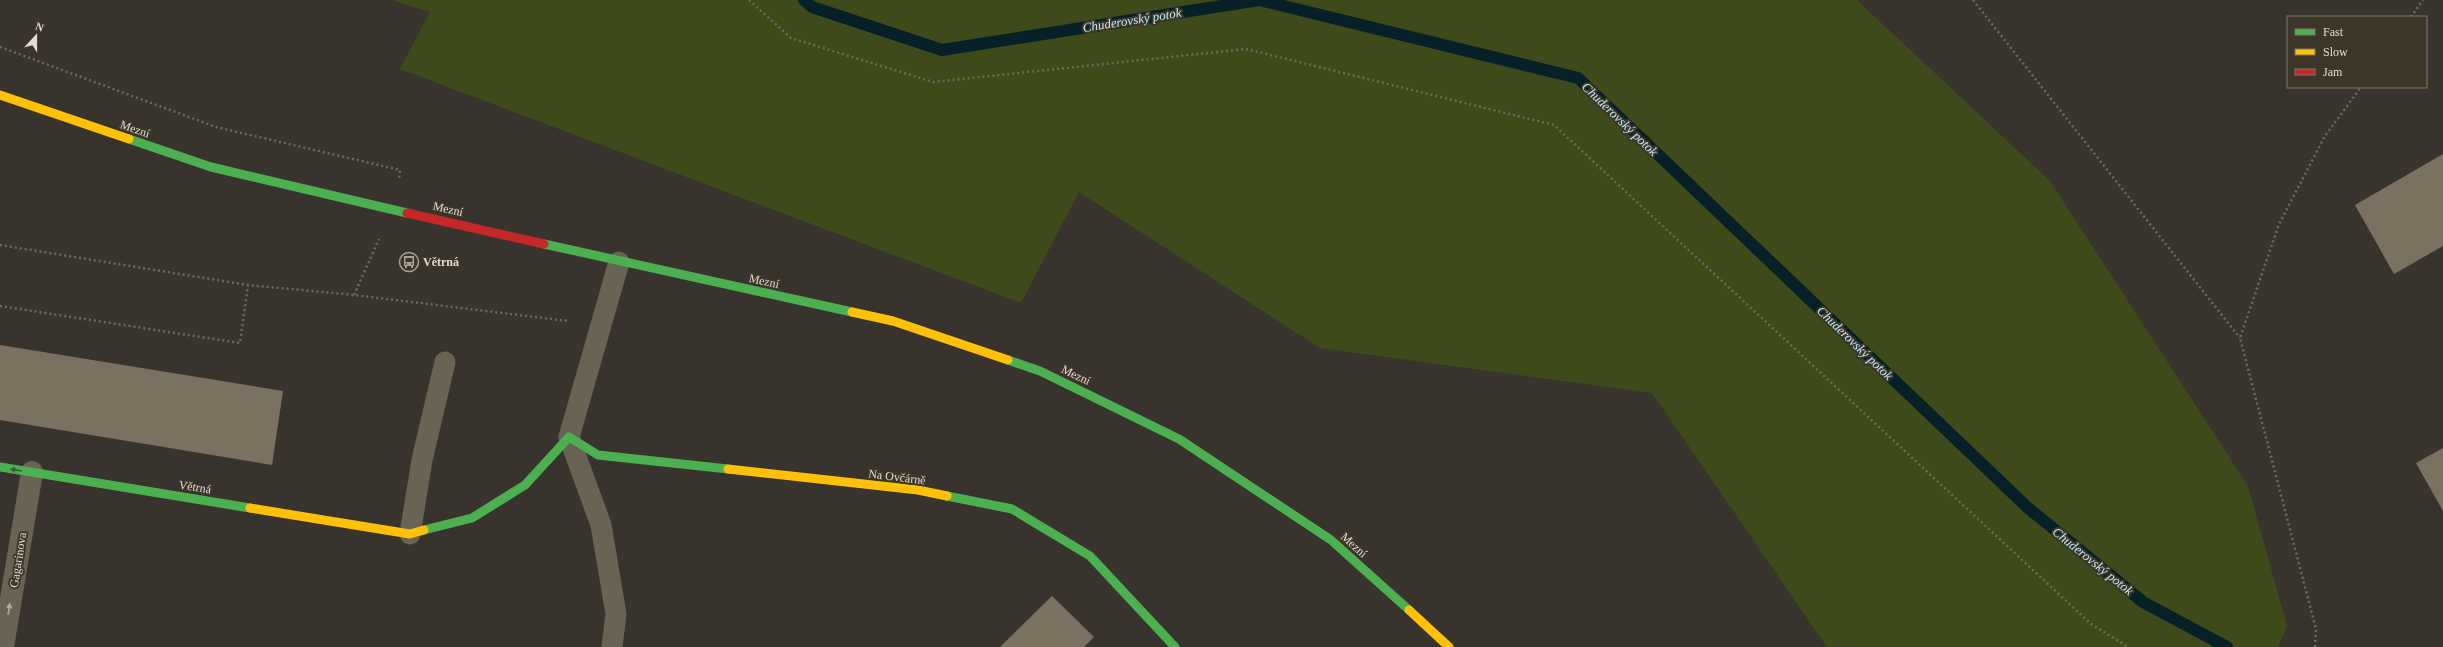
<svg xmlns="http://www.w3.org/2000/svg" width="2443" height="647" font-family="Georgia,serif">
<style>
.green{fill:#3e4a19}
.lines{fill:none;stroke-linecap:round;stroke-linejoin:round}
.stream{stroke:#052127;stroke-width:12}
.building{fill:#7b7160}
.path{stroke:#6f6a5e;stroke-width:2.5;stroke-dasharray:2 3;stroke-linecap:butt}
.lane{stroke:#696353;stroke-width:21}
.street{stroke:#696353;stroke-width:22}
.fast{stroke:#4caf50;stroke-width:9}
.slow{stroke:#ffc107;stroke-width:9}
.jam{stroke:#c62828;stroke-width:9}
.oneway{fill:#425a34}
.oneway2{fill:#b1aca0}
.labels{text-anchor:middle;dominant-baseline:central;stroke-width:4;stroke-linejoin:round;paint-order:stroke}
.street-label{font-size:12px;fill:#e1dcd4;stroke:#3d3528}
.poi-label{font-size:12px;font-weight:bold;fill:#e1dcd4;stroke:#3d3528;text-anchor:start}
.water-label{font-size:13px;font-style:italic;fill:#bceffa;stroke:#3d3528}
</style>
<rect width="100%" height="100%" fill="#38342d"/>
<path class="green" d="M392,0H1857L2050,181L2248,486L2287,626L2278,647H1827L1652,393L1320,348L1079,192L1021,303L400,69L430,12Z"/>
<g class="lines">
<path class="stream" d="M804,0L812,7L942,50L1259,0L1578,78L2027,507L2143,602L2227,647"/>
</g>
<path class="building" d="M2443,154V246L2394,274L2355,205Z
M0,345L283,391L272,465L0,420Z
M2443,448V511L2416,463Z
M1052,596L1094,637L1084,647H1000Z"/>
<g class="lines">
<path class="path" d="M749,0L791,38L933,82L1246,49L1554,125L2091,624L2128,647
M1973,0L2240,338
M2411,17L2423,0
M0,47L216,127L400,170L399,178
M0,245L248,285L354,295L568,321
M354,295L379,239
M0,306L240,343L248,285
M2315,647L2316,629L2240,338L2279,224L2325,136L2361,87"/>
<path class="lane" d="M410,534L422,460L445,362
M612,647L616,614L601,525L569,437L619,262"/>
<path class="street" d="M3,647L32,472"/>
<path class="fast" d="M129,139L211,167L407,213
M544,244L852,312
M1008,360L1040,371L1179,439L1331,540L1409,610
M0,467L250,508
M947,496L1012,509L1090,556L1175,647
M424,530L472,518L525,485L569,437L598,455L728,469"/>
<path class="slow" d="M0,95L129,139
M852,312L893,321L1008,360
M728,469L918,490L947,496
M250,508L410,534L424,530
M1409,610L1449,647"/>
<path class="jam" d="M407,213L544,244"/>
</g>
<defs><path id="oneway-solid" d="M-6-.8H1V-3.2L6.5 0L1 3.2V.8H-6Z"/></defs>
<use class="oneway" href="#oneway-solid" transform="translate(16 470) rotate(-171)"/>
<use class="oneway2" href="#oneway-solid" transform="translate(9 609) rotate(-81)"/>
<defs>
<symbol id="bus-ring" viewBox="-11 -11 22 22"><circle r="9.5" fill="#3d3528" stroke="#a6a19a" stroke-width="1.5"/><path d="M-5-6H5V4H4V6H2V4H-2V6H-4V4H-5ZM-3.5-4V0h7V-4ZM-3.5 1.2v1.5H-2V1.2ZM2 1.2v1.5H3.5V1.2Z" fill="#a6a19a"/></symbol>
</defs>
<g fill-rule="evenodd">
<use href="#bus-ring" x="398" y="251" width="22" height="22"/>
</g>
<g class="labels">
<g class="street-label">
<text transform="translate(135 129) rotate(19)">Mezní</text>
<text transform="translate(448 209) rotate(13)">Mezní</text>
<text transform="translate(764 281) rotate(12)">Mezní</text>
<text transform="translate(1076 375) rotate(26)">Mezní</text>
<text transform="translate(897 477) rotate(7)">Na Ovčárně</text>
<text transform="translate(195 487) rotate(9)">Větrná</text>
<text transform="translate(1354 545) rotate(42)">Mezní</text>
<text transform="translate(18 560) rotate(-81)">Gagarinova</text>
</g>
<g class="poi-label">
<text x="423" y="262">Větrná</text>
</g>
<g class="water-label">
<text transform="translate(1132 20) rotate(-9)">Chuderovský potok</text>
<text transform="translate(1620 119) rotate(44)">Chuderovský potok</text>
<text transform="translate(1855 343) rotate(44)">Chuderovský potok</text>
<text transform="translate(2093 561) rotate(39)">Chuderovský potok</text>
</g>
</g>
<rect x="2287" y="16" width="140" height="72" fill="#3d3528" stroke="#7f786d"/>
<rect x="2295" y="29" width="20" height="6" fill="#4caf50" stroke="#7f786d"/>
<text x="2323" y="36" font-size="12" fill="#e1dcd4">Fast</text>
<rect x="2295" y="49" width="20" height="6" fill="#ffc107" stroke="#7f786d"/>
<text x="2323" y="56" font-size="12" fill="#e1dcd4">Slow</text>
<rect x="2295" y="69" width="20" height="6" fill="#c62828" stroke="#7f786d"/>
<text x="2323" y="76" font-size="12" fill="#e1dcd4">Jam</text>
<g transform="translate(36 36) rotate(21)" stroke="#3d3528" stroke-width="3" paint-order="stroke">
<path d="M0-3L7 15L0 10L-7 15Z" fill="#e1dcd4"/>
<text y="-6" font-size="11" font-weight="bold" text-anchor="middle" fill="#e1dcd4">N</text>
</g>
</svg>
